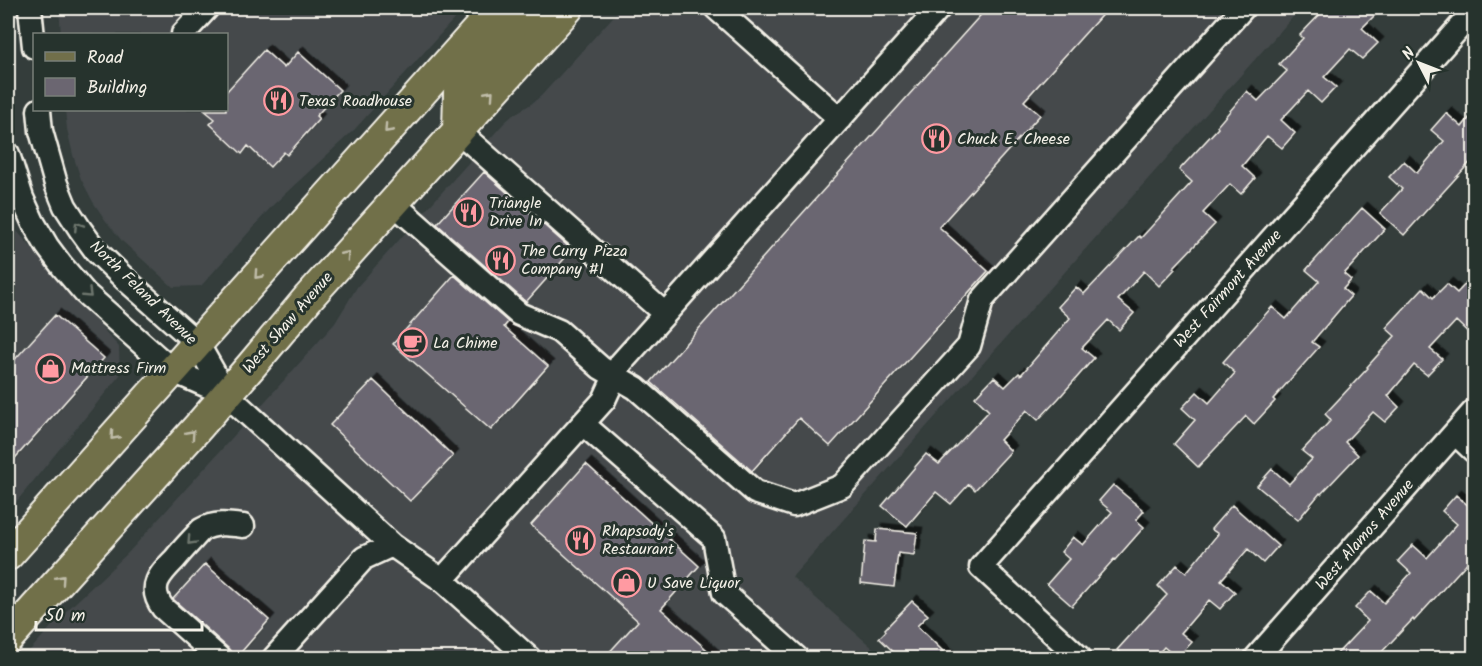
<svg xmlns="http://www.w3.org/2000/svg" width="1482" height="666" font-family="Kalam,sans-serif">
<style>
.built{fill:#44494b}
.building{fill:#6b6671;stroke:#f4f1e8;stroke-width:1.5;filter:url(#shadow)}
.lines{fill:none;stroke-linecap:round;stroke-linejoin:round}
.minor-casing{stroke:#f4f1e8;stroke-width:27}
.major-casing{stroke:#f4f1e8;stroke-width:34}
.minor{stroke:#26332d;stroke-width:22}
.major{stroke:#716f4a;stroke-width:30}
.oneway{stroke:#c0bda9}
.oneway2{stroke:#6e766e}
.labels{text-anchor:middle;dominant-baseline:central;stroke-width:6;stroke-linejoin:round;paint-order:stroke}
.poi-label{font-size:16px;fill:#f4f1e8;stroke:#26332d;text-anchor:start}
.street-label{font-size:16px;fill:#f4f1e8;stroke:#26332d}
</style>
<defs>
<filter id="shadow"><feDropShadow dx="5.5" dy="-5.5" stdDeviation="0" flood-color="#0009"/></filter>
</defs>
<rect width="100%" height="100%" fill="#343d3b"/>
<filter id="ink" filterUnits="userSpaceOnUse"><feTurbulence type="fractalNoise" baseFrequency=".0167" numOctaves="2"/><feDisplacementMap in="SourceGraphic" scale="12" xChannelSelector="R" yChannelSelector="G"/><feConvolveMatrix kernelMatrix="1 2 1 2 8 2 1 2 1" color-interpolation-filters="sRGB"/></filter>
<g filter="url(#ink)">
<path class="built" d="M59,8H464L355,129L273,205L201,286L173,287L122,241L106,221L93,202L81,179L73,155L67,129L65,110H226V34H61Z
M621,8H1301L792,577L884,658H23L60,617L128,553L287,377L335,323L357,287L504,123L513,115L531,104L541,96Z
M8,204L16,230L119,347L120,375L8,512Z"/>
<path class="building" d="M987,8H1108L1024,101L1040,115L939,227L988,271L830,446L799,418L752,471L651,382Z
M1326,8H1382L1362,28L1378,43L1362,59L1350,49L1324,77L1336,87L1321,103L1308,91L1281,120L1295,133L1282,148L1267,136L1242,166L1255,178L1241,194L1230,184L1203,213L1215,224L1173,268L1175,269L1159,286L1144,271L1118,300L1134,313L1119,330L1108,320L1082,348L1094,358L1058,399L1038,420L1027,410L1000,440L1011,451L975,490L969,484L951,504L936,492L907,526L882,506L926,454L939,464L989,411L975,397L994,377L1005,387L1019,373L1021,375L1070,318L1058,307L1076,287L1084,294L1139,236L1141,238L1192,182L1179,170L1218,128L1217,126L1247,91L1258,101L1287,71L1279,64L1303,38L1300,35Z
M264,50L284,68L298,52L340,90L316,116L319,119L287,155L284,152L270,167L248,146L242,154L210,124L215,119L204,110H226V92Z
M1474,112V158L1404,235L1380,213L1402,189L1389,177L1404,161L1417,173L1444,141L1431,130L1446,113L1462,127Z
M484,172L572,250L526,302L437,224Z
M1362,208L1385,229L1344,274L1351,280L1343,289L1351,296L1312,342L1319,347L1273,399L1275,401L1254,424L1246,416L1198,467L1174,444L1195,420L1182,408L1197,392L1209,403L1235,373L1223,362L1272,307L1286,319L1319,281L1306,270Z
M454,275L508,322L504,327L548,366L491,430L393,344Z
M1474,275V338L1456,321L1430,349L1442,359L1427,375L1414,365L1388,396L1399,407L1385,422L1373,412L1345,442L1358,455L1321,494L1320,493L1298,520L1257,486L1272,469L1289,484L1312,459L1302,451L1331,420L1325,414L1368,368L1367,367L1395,336L1386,328L1423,288L1433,298L1447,284L1457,293Z
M55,315L104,358L8,466V367Z
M373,380L453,456L410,501L330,425Z
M586,464L699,566L661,609L716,658H604L638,621L531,525Z
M1113,485L1144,511L1136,520L1144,527L1115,560L1114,559L1072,606L1047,584L1069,559L1061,552L1073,537L1083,545L1112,512L1099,501Z
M1456,495L1471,508L1474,503V555L1414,621L1413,619L1376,658H1333L1368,621L1355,608L1371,591L1384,603L1411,573L1398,561L1413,545L1427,558L1457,524L1442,511Z
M1232,505L1278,546L1263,563L1248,549L1221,580L1235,592L1220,609L1209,600L1181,633L1192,642L1177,658L1164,647L1154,658H1127L1117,650L1167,595L1158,586L1177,565L1186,573L1218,534L1211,529Z
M877,529L917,533L914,555L898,553L894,587L861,583L865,541L876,542Z
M205,564L269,620L236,658H232V653L228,648L173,599Z
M912,601L928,615L917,626L950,658H900L879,638L886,631L885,629Z"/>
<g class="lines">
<defs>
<path id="minor" d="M30,8L34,47
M716,8L840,119
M183,34L207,8
M39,110L41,131L56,184L65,206L80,229L96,251L126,280L197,343L226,394L392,545L442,580L529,658
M458,131L665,314
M8,154L22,198L33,222L47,246L62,266L85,293L173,371L226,394
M393,203L519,314L559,331L601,368L636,388L755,492L794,505L842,486L969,346L982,300L1243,8
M583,424L714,538L724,593L797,658
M1455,433L1474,451
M442,580L604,400L621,363L939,8
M219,658L163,608C147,587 160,574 175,559C183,549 192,540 201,530C215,522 228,524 243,526
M274,658L364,558L392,545
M1080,658L981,567L1474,11
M1256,658L1474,411"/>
<path id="major" d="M458,131L459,92L534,8
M8,555L497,8
M8,638L199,426L252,365L309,297L568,8"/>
</defs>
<use href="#minor" class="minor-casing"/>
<use href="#major" class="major-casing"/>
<use href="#minor" class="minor"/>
<use href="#major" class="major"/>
</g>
<defs><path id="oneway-chevron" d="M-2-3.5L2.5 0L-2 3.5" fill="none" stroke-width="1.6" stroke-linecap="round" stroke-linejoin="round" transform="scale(1.5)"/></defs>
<g class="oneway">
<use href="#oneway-chevron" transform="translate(490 94) rotate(-48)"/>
<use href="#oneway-chevron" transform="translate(388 129) rotate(132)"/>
<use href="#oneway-chevron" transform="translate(346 255) rotate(-48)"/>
<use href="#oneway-chevron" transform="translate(258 275) rotate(132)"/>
<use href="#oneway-chevron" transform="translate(191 434) rotate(-48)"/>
<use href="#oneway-chevron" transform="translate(114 436) rotate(132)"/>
<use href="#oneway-chevron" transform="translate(61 579) rotate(-48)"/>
</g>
<g class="oneway2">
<use href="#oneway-chevron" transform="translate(78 226) rotate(-123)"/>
<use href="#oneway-chevron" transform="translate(88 294) rotate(44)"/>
<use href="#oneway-chevron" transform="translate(191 541) rotate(133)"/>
</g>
</g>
<defs>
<symbol id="restaurant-ring" viewBox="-11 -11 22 22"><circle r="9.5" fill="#26332d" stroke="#ff9aa2" stroke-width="1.5"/><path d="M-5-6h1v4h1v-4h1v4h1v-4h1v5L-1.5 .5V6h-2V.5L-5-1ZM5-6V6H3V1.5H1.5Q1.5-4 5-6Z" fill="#ff9aa2"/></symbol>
<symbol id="cafe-ring" viewBox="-11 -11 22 22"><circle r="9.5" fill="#26332d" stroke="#ff9aa2" stroke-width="1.5"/><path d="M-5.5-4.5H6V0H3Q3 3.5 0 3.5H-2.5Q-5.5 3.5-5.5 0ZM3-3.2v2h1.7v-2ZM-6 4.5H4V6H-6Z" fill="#ff9aa2"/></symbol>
<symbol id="shop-ring" viewBox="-11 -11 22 22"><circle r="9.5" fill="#26332d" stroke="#ff9aa2" stroke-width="1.5"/><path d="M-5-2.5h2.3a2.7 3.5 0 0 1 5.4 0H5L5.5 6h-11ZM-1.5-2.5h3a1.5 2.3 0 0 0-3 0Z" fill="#ff9aa2"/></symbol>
</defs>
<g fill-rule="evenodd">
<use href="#restaurant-ring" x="262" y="84" width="33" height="33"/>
<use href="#restaurant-ring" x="920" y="122" width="33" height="33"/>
<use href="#restaurant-ring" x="452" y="196" width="33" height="33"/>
<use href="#restaurant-ring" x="484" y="244" width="33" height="33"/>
<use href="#cafe-ring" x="396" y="326" width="33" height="33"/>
<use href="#shop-ring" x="34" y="352" width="33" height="33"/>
<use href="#restaurant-ring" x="564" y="524" width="33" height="33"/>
<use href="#shop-ring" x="610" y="566" width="33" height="33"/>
</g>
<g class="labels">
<g class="poi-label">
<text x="299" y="101">Texas Roadhouse</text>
<text x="957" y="139">Chuck E. Cheese</text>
<text x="489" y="203">Triangle<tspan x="489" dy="18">Drive In</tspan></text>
<text x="521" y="251">The Curry Pizza<tspan x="521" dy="18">Company #1</tspan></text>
<text x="433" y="343">La Chime</text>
<text x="71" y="368">Mattress Firm</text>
<text x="602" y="531">Rhapsody's<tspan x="602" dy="18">Restaurant</tspan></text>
<text x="647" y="583">U Save Liquor</text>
</g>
<g class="street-label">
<text transform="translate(1228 289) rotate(-48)">West Fairmont Avenue</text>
<text transform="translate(143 293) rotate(44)">North Feland Avenue</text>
<text transform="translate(288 323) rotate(-49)">West Shaw Avenue</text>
<text transform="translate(1365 535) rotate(-49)">West Alamos Avenue</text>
</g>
</g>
<rect width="1482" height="666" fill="none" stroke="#26332d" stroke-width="30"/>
<rect x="15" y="15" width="1452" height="636" fill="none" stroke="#f4f1e8" stroke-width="2" filter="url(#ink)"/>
<rect x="33" y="33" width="195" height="78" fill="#26332d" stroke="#787f78" stroke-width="1.5"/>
<rect x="45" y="52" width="30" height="9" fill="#716f4a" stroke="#787f78" stroke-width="1.5"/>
<text x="87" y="63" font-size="18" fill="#f4f1e8">Road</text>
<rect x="45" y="78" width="30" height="18" fill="#6b6671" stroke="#787f78" stroke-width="1.5"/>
<text x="87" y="93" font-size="18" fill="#f4f1e8">Building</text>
<g transform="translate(1419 63) rotate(312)" stroke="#26332d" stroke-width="4.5" paint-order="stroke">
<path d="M0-4.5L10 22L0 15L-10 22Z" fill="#f4f1e8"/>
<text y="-9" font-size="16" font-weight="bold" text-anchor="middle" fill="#f4f1e8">N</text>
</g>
<path d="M36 621v9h166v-9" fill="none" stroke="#f4f1e8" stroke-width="3"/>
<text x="45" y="621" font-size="18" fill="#f4f1e8" stroke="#26332d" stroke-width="4.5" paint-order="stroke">50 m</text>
</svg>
